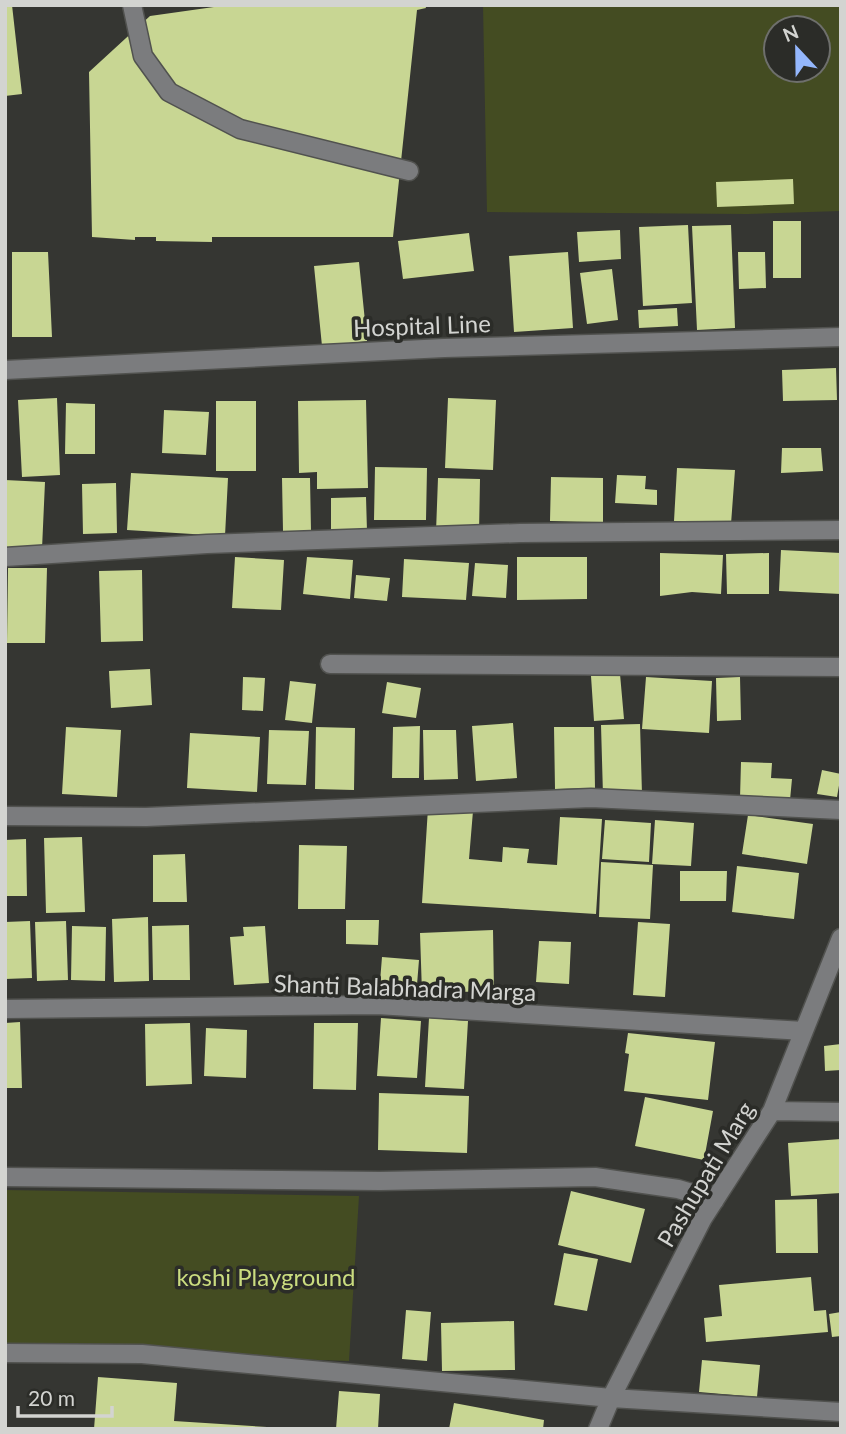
<svg xmlns="http://www.w3.org/2000/svg" width="846" height="1434" font-family="Lato,sans-serif">
<style>
.green{fill:#444c22;fill-rule:evenodd}
.building{fill:#c8d693}
.lines{fill:none;stroke-linecap:round;stroke-linejoin:round}
.minor-casing{stroke:#51524f;stroke-width:21}
.minor{stroke:#7b7c7e;stroke-width:18}
.labels{text-anchor:middle;dominant-baseline:central;stroke-width:7;stroke-linejoin:round;paint-order:stroke}
.street-label{font-size:24px;fill:#d3d4d1;stroke:#2b2c28}
.park-label{font-size:24px;fill:#cadc7f;stroke:#2b2c28}
</style>
<rect width="100%" height="100%" fill="#353632"/>
<path class="green" d="M483,5H841V211L748,214L487,212ZM776,28H818V70H776Z
M5,1190L359,1196L349,1361L5,1349Z"/>
<path class="building" d="M5,5H12L22,94L5,96Z
M228,5H425L426,8L417,10L393,237H212V242L156,241V237H135V240L92,237L89,72L150,16Z
M793,179L794,204L717,207L716,182Z
M773,221H801V278H773Z
M688,225L692,303L643,306L639,227Z
M731,225L735,328L697,330L692,226Z
M620,230L621,259L579,262L577,232Z
M469,233L474,271L403,279L398,241Z
M12,252H48L52,337H12Z
M568,252L573,328L514,332L509,256Z
M738,252H765L766,288L739,289Z
M359,262L367,341L322,346L314,266Z
M612,269L618,320L587,324L580,273Z
M677,308L678,326L639,328L638,310Z
M836,368L837,400L783,401L782,370Z
M57,398L60,475L22,477L18,400Z
M448,398L496,400L493,470L445,468Z
M366,400L368,488L317,489V472L299,473L298,401Z
M216,401H256V471H216Z
M66,403L95,404V454H65Z
M164,410L209,412L206,455L162,453Z
M782,448H821L823,471L781,473Z
M375,467L427,468L426,520H374Z
M677,468L735,470L731,524L674,521Z
M131,473L228,478L225,536L127,530Z
M617,475L646,476L645,489L657,490V505L615,503Z
M551,477L603,478V522L550,521Z
M282,478H310L311,531H283Z
M438,478L480,479L479,533L436,532Z
M5,480L45,482L42,549L5,547Z
M116,483L117,533L83,534L82,484Z
M366,497L367,531L331,532V498Z
M781,550L841,553V594L779,591Z
M660,553L723,555L721,594L692,592L660,596Z
M769,553V594H727L726,554Z
M235,557L284,560L281,610L232,608Z
M307,557L353,560L350,599L303,594Z
M517,557H587V599L517,600Z
M404,559L469,563L466,600L402,597Z
M475,563L508,565L506,598L472,596Z
M8,568H47L45,643H7Z
M142,570L143,641L101,642L99,571Z
M356,575L390,578L387,601L354,598Z
M150,669L152,705L111,708L109,671Z
M620,674L624,719L594,721L591,676Z
M243,677L265,678L263,711L242,710Z
M646,677L712,681L709,733L642,729Z
M740,677L741,720L717,721L716,678Z
M290,681L316,684L312,723L285,720Z
M387,682L421,688L416,718L382,713Z
M513,723L517,778L476,781L472,726Z
M640,724L642,794L603,795L601,725Z
M420,726L419,778H392L393,727Z
M66,727L121,730L117,797L62,794Z
M316,727L355,728L354,790L315,789Z
M554,727H594L595,788L555,789Z
M269,730L309,731L306,785L267,784Z
M423,730H456L458,779L424,780Z
M190,733L260,737L257,792L187,788Z
M741,762L772,763L771,778L792,779L790,800L740,798Z
M822,770L841,774L837,797L817,794Z
M428,808L473,811L469,859L502,862L503,847L529,849L527,863L557,865L560,817L602,819L596,914L422,903Z
M748,815L813,824L807,864L742,854Z
M605,820L651,823L649,862L602,859Z
M655,820L694,823L691,866L652,864Z
M82,837L85,912L46,913L44,838Z
M26,839L27,896H5V840Z
M299,845L347,846L345,909H298Z
M185,854L187,902H153V855Z
M601,862L653,865L650,919L599,917Z
M737,866L799,873L794,919L732,912Z
M680,871H727L726,901H680Z
M148,917L149,981L114,982L112,919Z
M346,920H379L378,945L346,944Z
M30,921L32,978L5,979V922Z
M66,921L68,980L37,981L35,922Z
M638,922L670,924L665,997L633,995Z
M189,925L190,980H153L152,926Z
M72,926L106,927L105,981L71,980Z
M265,926L269,983L234,985L230,937L244,936L243,927Z
M493,930L494,991L422,993L420,933Z
M539,941L571,942L569,984L536,982Z
M382,957L419,960L416,997L379,994Z
M381,1018L421,1021L417,1078L377,1076Z
M429,1018L468,1021L464,1089L425,1087Z
M20,1022L22,1088H5V1023Z
M190,1023L192,1084L146,1086L145,1024Z
M314,1023H358L356,1090L313,1089Z
M206,1028L247,1030L246,1078L204,1076Z
M628,1033L715,1042L708,1100L624,1091L629,1054L625,1053Z
M841,1044V1070L825,1071L824,1046Z
M379,1093L469,1096L467,1153L378,1150Z
M645,1097L713,1111L704,1160L635,1146Z
M841,1139V1193L791,1196L788,1143Z
M571,1191L645,1209L631,1263L558,1245Z
M817,1199L818,1253H776L775,1200Z
M564,1253L598,1259L587,1311L554,1305Z
M811,1277L814,1311L826,1310L828,1332L706,1342L704,1318L722,1316L719,1285Z
M406,1310L431,1312L427,1361L402,1359Z
M841,1312V1336L832,1337L829,1314Z
M514,1321L515,1370L442,1371L441,1323Z
M702,1360L760,1365L757,1397L699,1392Z
M98,1377L177,1383L174,1421L267,1427V1429H94Z
M339,1391L380,1394L378,1429H336Z
M454,1403L544,1420L543,1429H449Z"/>
<g class="lines">
<defs>
<path id="minor" d="M132,5L143,56L169,92L240,129L409,171
M5,370L444,348L841,337
M5,557L207,544L520,533L841,530
M330,664L841,667
M5,816L146,817L591,798L841,810
M5,1009L377,1005L804,1031
M772,1111L841,1112
M5,1177L380,1181L595,1177L678,1189L715,1200
M5,1353L142,1354L611,1398L841,1412
M598,1429L611,1398L703,1218L772,1111L841,938"/>
</defs>
<use href="#minor" class="minor-casing"/>
<use href="#minor" class="minor"/>
</g>
<g class="labels">
<g class="street-label">
<text transform="translate(422 325) rotate(-2)">Hospital Line</text>
<text transform="translate(405 987) rotate(2)">Shanti Balabhadra Marga</text>
<text transform="translate(705 1174) rotate(-59)">Pashupati Marg</text>
</g>
<g class="park-label">
<text x="266" y="1276">koshi Playground</text>
</g>
</g>
<rect width="846" height="1434" fill="none" stroke="#d3d4d1" stroke-width="14"/>
<g transform="translate(797 49) rotate(338)"><circle r="33" fill="#2b2c28" stroke="#6e6f6c" stroke-width="2"/>
<path d="M0-5L12 26L0 18L-12 26Z" fill="#94b7fd"/>
<text y="-10" font-size="19" font-weight="bold" text-anchor="middle" fill="#d3d4d1">N</text>
</g>
<path d="M18 1406v10h94v-10" fill="none" stroke="#d3d4d1" stroke-width="3.5"/>
<text x="28" y="1406" font-size="21" fill="#d3d4d1" stroke="#2b2c28" stroke-width="5" paint-order="stroke">20 m</text>
</svg>
